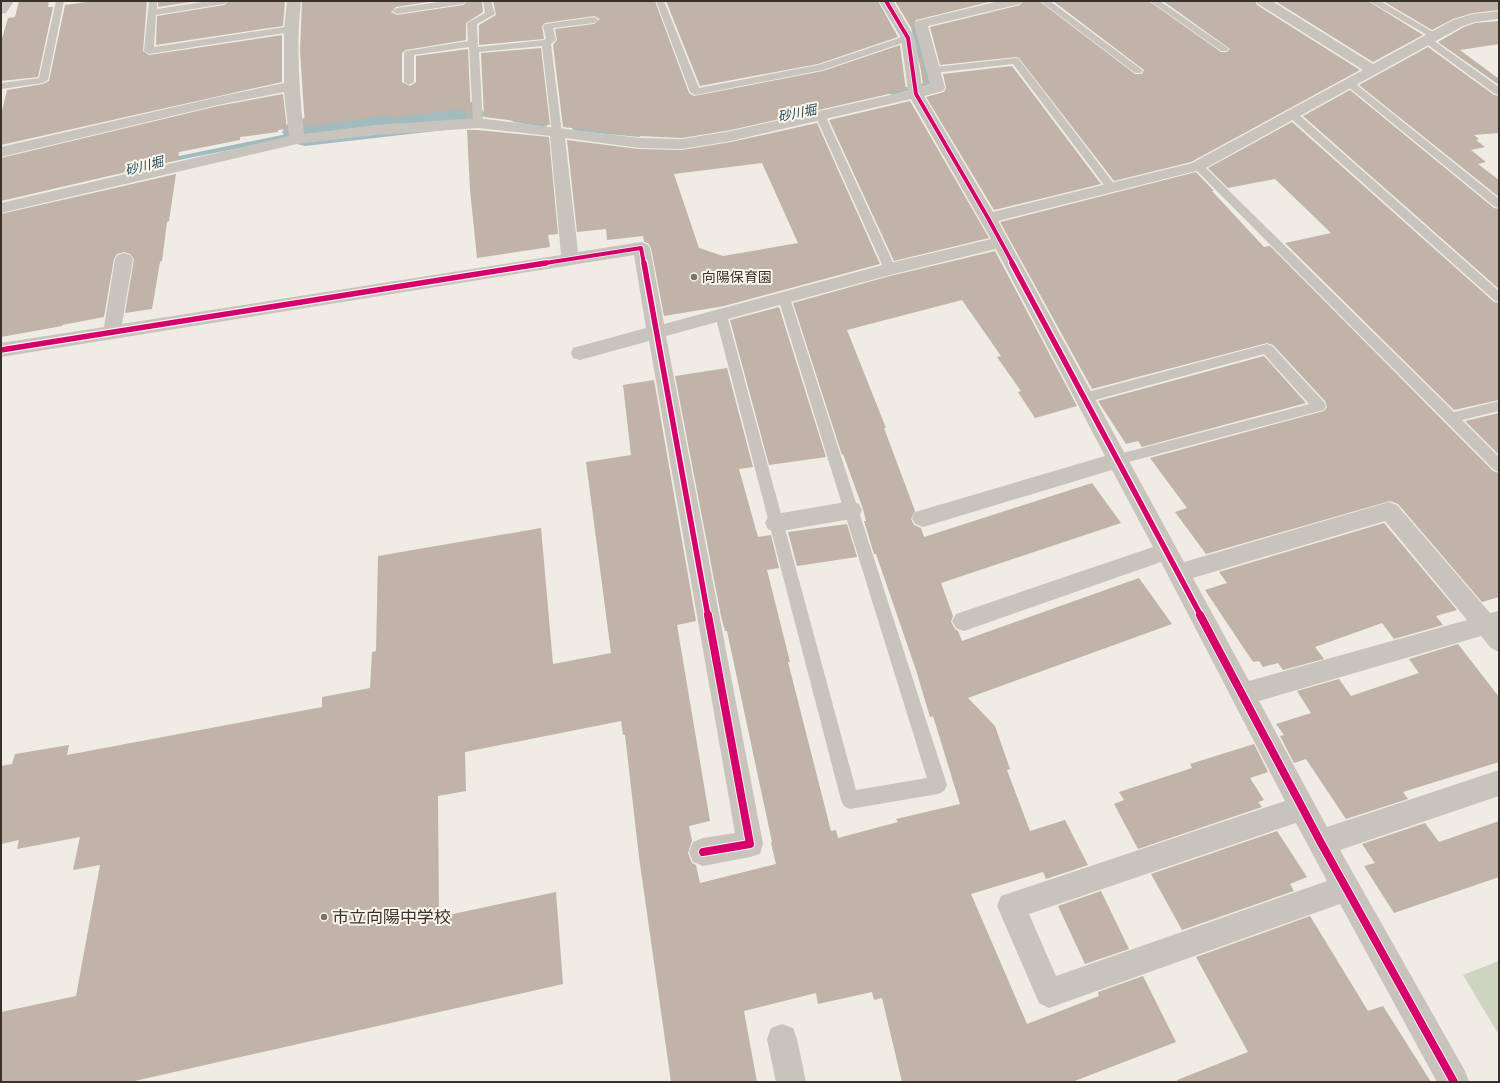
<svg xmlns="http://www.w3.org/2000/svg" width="1500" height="1083" font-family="Arial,'Noto Sans JP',sans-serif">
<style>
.green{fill:#cdd4c0}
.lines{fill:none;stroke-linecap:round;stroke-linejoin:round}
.stream{fill:#a2bbbe;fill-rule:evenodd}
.river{fill:#a2bbbe;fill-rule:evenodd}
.building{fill:#c1b3a7;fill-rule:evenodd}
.lane{fill:#c8c4bd;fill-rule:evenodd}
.street{fill:#c8c4bd;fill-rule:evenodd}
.cycleway-far2-casing{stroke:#faf6ed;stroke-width:5.5}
.cycleway-far1-casing{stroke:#faf6ed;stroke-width:8}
.cycleway-casing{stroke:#faf6ed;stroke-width:10}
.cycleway-far2{stroke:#d6006c;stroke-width:4}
.cycleway-far1{stroke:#d6006c;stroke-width:5.5}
.cycleway{stroke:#d6006c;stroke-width:8}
.poi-dot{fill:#78736c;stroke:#faf6ed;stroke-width:1.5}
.labels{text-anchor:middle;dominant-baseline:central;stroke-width:4;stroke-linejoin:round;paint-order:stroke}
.far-water-label{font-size:13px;font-style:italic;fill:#224d59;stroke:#faf6ed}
.poi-label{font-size:14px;fill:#39322b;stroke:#faf6ed;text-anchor:start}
.near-poi-label{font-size:17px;fill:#39322b;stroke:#faf6ed;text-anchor:start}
</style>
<rect width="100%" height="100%" fill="#eeece5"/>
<path class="green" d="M1499,961V1035L1463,975Z"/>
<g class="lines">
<path class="stream" d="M896,1H902L916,23L932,84L892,95L888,93L889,91L924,83L910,23Z
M511,118L544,123L548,125L544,127L514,122L510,120Z
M573,127L639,133L643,135L639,137L576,131L572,129Z
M287,134H290V138L164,163L160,161L164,159Z"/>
<path class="river" d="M462,100L478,104L485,114L478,124L462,128L305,146L289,142L282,132L289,122L305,118Z"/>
</g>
<path class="building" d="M19,1H49L48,7H53L38,77L1,81V42L8,18L15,17Z
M94,1H147L143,51L149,55L282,35V82L1,145V115L7,90L43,84L49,81L65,5Z
M158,1H198L158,7Z
M229,1H285L283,26L156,45L157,16L224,5Z
M302,1H435L396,7L391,12L397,15L463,5L468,1H482L483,12L466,23V40L406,50L402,53V82L410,86L416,82V56L468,49L471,117H466L465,109L390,118V115L305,127L300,51Z
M493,1H655L689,93L694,96L823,71L900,45L906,90L731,130L682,138L639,136L563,127L553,45L557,40L555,29L594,24L600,19L594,16L545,23L542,26L544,39L479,45V25L496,15Z
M666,1H878L898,37L818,64L700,86Z
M895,1H993L916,20L913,24L916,36Z
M1023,1H1039L1135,74H1142L1144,70L1053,1H1149L1221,52H1227L1230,49L1163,1H1255L1257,5L1360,70L1191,162L1114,181L1019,58L1016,57L940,65L930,27L1020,5Z
M1275,1H1368L1423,35L1373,62Z
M1383,1H1499V10L1473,13L1453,19L1432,30Z
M1499,21V44L1460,50L1499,79V85L1438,42L1464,27L1475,23Z
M917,41L928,84L923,85Z
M1428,47L1494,95L1499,96V133L1474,135L1479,139L1476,140L1485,147L1471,150L1486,162L1478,164L1499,180V197L1359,85Z
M541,48L550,125L484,117L481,53Z
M1012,66L1101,184L994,210L926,97L944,92L946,88L943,74Z
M1350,90L1494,208L1499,209V289L1303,116Z
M283,94L287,129L278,130V132L240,137V140L179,152L178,160L1,201V158L218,106Z
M910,101L989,238L894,261L829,120Z
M1292,122L1494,302L1499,303V400L1454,410L1285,243L1331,233L1275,179L1228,188L1208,168Z
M817,123L880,264L724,306L664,316L651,248L648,243L644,242L643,236L607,240L606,229L577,232L567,140L639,149L682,150L731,142ZM762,163L798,243L723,256L699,248L674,174Z
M467,130H478L549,137L558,234L548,235L550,247L477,258L470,190Z
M1196,172L1214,191H1212L1264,247L1270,246L1493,471L1499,473V597L1482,602L1398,504L1390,501L1206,554L1175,512L1187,508L1150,458L1324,411L1327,407L1325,401L1273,345L1267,343L1092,389L1000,222Z
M176,174L169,221L167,222L162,261L160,262L152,309L125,313L134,259L130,254L124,252L117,254L114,259L104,317L62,325V326L1,337V214Z
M995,251L1077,406L1035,418L1018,392L1021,391L997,357L1001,356L962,300L847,330L886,428H884L915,511L911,519L914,525L921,528L924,537L1092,483L1121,523L941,583L953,616L951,622L955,629L958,631L962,641L1139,578L1172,624L968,698L995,726L1010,769L1007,770L1030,831L1065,820L1088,865L1046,879L1043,872L971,894L1027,1024L1099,996L1098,992L1143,976L1176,1042L1072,1082H902L882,998L874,1000L872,992L818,1004L816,993L744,1011L757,1082H671L639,857L625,735H623L621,721L465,752L466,791L438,796L439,917L556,892L563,984L130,1082H1V1012L76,996L100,865L73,870L80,837L17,849L19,840L1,844V766L12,764L15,754L69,745L67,755L322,707V697L370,688L372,652L376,651L378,556L541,528L553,664L611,653L586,462L631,455L623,385L654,380L696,621L677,625L710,821L689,826L692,841L688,853L692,863L696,865L700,883L776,864L771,843L772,842L727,631H725L721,616L675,376L727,368L753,467L739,469L758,537L771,535L779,568L767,570L790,662H788L831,831L836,830L838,838L898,822L896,819L960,804L933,716L930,717L916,670L876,554H874L864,521H866L863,509L843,454L842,455L793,303L890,276Z
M779,307L826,457L769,465L730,320Z
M1264,356L1306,403L1142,447L1138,441L1126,444L1098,401Z
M1499,413V455L1465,421Z
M1384,523L1457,610L1436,616L1443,625L1394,639L1382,623L1315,647L1324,659L1283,670L1278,663L1263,667L1259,661L1253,662L1205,590L1227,583L1219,572Z
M847,524L857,557L797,566L788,532Z
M1458,644L1499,697V762L1403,792L1408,799L1346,819L1306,759L1294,763L1280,736L1284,735L1276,724L1311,713L1297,691L1339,679L1351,696L1419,673L1409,659Z
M1254,744L1268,772L1250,778L1264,800L1258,802L1262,807L1138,849L1114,804L1124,800L1119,792L1192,768L1190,764Z
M1499,821V877L1394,913L1364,866L1375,863L1362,844L1425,823L1439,842Z
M1277,831L1307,877L1290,884L1294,891L1182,930L1151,874Z
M1101,891L1129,949L1085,964L1058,906Z
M1310,916L1368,1011L1383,1006L1431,1082H1178L1177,1080L1248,1052L1196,957Z"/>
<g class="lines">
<path class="lane" d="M56,1H64L48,80L43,83L1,89V83L39,78Z
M149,1H157V9L208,1H228L224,4L156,15L154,47L291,26L296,29L291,32L149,54L144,51Z
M445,1H467L463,4L397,14L392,11L397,8Z
M483,1H491L495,14L477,24L478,47L544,40L546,39L543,26L545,24L594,17L599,20L594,23L553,28L556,40L551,44L562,133L561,135L557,136L552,133L542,46L479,52L483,123L482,125L478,126L473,123L469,47L414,55V82L409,85L404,82V53L406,51L468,41L467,23L485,13Z
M656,1H664L699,88L818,65L908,35L913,38L911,40L823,70L695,95L690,92Z
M1040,1H1050L1141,69L1143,71L1141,73H1135Z
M1150,1H1160L1229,49L1227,51H1221Z
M1369,1H1380L1440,36L1438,38H1432Z
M1427,37L1430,38L1499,87V95L1495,94L1424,42L1422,40L1424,38Z
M1016,58L1019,59L1115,185L1117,187L1115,189H1107L1013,64L934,73L929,70L934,67Z
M1349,80L1352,81L1499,199V208L1495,207L1346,85L1344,83Z
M1292,111L1296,112L1499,291V302L1495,301L1288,116L1287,114Z
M820,112L825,115L896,269L894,272H886L884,269L815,115Z
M1198,163L1202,164L1454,412L1499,401V411L1462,420L1499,457V472L1494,470L1194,168L1193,166L1194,164Z
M784,294L788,295L790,298L947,785L944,791L938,794L850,809L844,806L841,800L715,315L717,312L721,311L725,312L727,315L856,790L927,778L778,298L780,295Z
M1267,344L1272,346L1324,402L1326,406L1324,410L1117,465L1112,464L1110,460L1112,456L1309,404L1264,354L1084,403L1079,402L1077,398L1079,394L1084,393Z"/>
<path class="street" d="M1,1H14L6,13L1,14Z
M287,1H301C296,46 299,89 304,134L376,125L478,118L639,138L682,139L731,131L908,91L901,38L879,1H893L915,38L922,87L930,85L914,24L916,21L999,1H1022L1020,4L928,26L945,88L943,91L924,96L993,212L1192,163L1363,70L1258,4L1256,1H1272L1373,64L1453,20L1473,14L1499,11V19L1475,22L1463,26L1204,169L998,221L1184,562L1389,502L1397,505L1490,613L1499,611V652L1491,648L1481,636L1259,701L1327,827L1499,770V796L1340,850L1465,1071L1469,1082H1437L1340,904L1049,1008L1039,1003L997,906L1001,896L1285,801L1161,562L964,631L956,628L952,621L956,614L1153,547L1112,470L923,527L915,524L912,518L915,512L1105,456L996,249L890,275L666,336L763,844L760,854L750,857L703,866L693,862L689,852L693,842L703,838L735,833L649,341L580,360L573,358L571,353L573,348L646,328L634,255L1,357V343L104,327L115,259L118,255L124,253L130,255L133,259L122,324L561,255L550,136L478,128L376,135L297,144L1,213V203L289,136L284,92L218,105L1,157V147L218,97L284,83V29ZM911,99L991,239L890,263L664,324L650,248L647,244L641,242L578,252L565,138L639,148L682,149L731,141ZM1385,521L1467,620L1249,681L1193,578ZM1296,823L1327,881L1056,976L1029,914Z
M851,501L859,504L862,510L859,516L851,519L776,532L768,529L765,523L768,517L776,514Z
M782,1024L793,1028L797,1039L806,1082H776L767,1039L771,1028Z"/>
<defs>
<path id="cycleway-far2" d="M886,1L908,38L916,94L988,218L1013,264
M539,264L641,248L644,264"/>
<path id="cycleway-far1" d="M644,263L708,616
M1012,263L1201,616
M1,350L546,263"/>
<path id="cycleway" d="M1200,615L1321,843L1454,1082
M703,852L750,844L708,615"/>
</defs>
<use href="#cycleway-far2" class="cycleway-far2-casing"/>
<use href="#cycleway-far1" class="cycleway-far1-casing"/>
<use href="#cycleway" class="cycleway-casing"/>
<use href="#cycleway-far2" class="cycleway-far2"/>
<use href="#cycleway-far1" class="cycleway-far1"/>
<use href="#cycleway" class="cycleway"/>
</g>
<g class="poi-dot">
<circle cx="694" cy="277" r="4"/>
<circle cx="324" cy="917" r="4"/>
</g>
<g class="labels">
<g class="far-water-label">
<text transform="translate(797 113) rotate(-11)">砂川堀</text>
<text transform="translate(144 166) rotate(-14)">砂川堀</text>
</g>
<g class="poi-label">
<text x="702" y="277">向陽保育園</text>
</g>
<g class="near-poi-label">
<text x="332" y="917">市立向陽中学校</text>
</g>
</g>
<rect width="1500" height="1083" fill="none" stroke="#39322b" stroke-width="4"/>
</svg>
